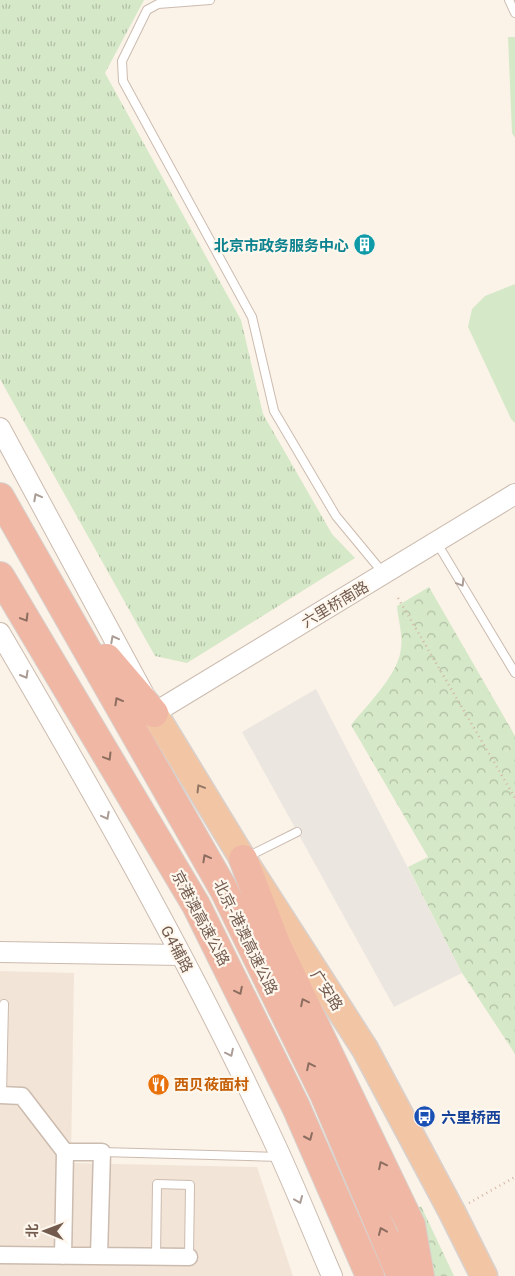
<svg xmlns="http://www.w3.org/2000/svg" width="515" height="1276" font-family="'Public Sans','Noto Sans SC',sans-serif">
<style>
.residential{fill:#f2e5d7}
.industrial{fill:#ece6e1}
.grass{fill:#d5e8c7}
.forest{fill:url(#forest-crowns)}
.park{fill:url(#park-tufts)}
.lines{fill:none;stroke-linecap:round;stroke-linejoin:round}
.service-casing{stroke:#ccbbaf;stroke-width:10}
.minor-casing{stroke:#ccbbaf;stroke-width:19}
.tertiary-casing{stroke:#ccbbaf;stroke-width:22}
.trunk-casing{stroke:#d8d1cd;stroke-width:29}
.motorway-casing{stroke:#d8d1cd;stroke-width:30}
.path{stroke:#d3b6a5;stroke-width:2.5;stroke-dasharray:1 4;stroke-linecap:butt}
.service{stroke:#fff;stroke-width:8}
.minor{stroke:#fff;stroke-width:16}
.tertiary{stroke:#fff;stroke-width:20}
.trunk{stroke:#f2c6a5;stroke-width:26}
.motorway{stroke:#f0b7a4;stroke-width:28}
.oneway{stroke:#ab9d95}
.oneway2{stroke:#8c6d5f}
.oneway3{stroke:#937664}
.labels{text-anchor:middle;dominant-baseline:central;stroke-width:4.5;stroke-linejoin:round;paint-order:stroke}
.culture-label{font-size:15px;font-weight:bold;fill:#0d838f;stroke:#fef7ee;text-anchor:end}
.street-label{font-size:15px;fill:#735b4e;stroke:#fef7ee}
.food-label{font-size:15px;font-weight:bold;fill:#c56008;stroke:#fef7ee;text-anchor:start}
.transit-label{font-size:15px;font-weight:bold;fill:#164399;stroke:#fef7ee;text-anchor:start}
</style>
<defs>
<pattern id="forest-crowns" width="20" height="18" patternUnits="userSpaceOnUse" patternTransform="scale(1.25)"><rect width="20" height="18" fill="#d5e8c7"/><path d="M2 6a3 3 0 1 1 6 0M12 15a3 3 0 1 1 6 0" fill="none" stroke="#b1bfa4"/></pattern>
<pattern id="park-tufts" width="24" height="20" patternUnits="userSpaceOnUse" patternTransform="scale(1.25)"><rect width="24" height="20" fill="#d5e8c7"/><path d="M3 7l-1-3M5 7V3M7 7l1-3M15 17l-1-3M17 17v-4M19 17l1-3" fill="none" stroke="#b1bfa4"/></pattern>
</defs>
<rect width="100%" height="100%" fill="#fbf3e8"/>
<path class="residential" d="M0,971L74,973L71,1163L257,1167L293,1276H0Z"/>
<path class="industrial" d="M316,689L462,973L394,1007L242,732Z"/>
<path class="grass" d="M508,37H515V138L512,133Z
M515,284V423L511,419L468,327L472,309L485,296Z"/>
<path class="forest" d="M429,587L515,736V1054L462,973L408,867L428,857L351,725C367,705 399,674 401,648C403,635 398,619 397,606Z
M421,1206L454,1276H426L412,1214Z"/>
<path class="park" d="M0,0H144L105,73L241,320L263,414L332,534L355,558L187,663L155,656L0,379Z"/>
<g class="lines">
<defs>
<path id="service" d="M210,0L158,4L147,10L122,61L123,81L252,317L274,411L336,516L384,574
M509,0L515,13
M437,543L515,673
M247,857L297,832
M2,1095L4,1004
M102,1152L280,1157
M156,1257L157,1184L190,1185L189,1257"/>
<path id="minor" d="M0,1095L22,1096L65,1152
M0,1255L189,1257
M63,1256L65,1152H102L99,1256"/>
<path id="tertiary" d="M0,428L154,713L515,494
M0,633C98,800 194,969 275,1144C295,1187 313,1232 332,1276
M0,952L181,955"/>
<path id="trunk" d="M154,713L243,859L365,1049L452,1212L484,1276"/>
<path id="motorway" d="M0,497L224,890L324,1094L401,1276
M0,576L196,905L296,1107L370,1276
M107,658L154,713
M243,859L277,946L411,1225L420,1276"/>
</defs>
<use href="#service" class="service-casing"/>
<use href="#minor" class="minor-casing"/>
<use href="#tertiary" class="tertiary-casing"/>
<use href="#trunk" class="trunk-casing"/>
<use href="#motorway" class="motorway-casing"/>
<path class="path" d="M398,598L515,798
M469,1203L515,1177"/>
<use href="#service" class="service"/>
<use href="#minor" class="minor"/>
<use href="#tertiary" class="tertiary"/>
<use href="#trunk" class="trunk"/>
<use href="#motorway" class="motorway"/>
</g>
<defs><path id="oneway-chevron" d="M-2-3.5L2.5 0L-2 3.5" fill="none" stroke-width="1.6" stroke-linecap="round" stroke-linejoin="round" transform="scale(1.25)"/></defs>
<g class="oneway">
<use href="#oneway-chevron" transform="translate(37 497) rotate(-118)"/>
<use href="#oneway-chevron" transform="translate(461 583) rotate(59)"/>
<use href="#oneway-chevron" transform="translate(114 639) rotate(-118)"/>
<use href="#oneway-chevron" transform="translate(25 675) rotate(60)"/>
<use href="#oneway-chevron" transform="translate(106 816) rotate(62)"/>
<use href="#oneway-chevron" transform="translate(230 1053) rotate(64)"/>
<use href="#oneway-chevron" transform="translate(299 1200) rotate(67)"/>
</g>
<g class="oneway2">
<use href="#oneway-chevron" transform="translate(25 618) rotate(59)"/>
<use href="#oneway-chevron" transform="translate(118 701) rotate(-119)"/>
<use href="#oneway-chevron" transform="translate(108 757) rotate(59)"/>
<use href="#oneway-chevron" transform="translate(206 858) rotate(-119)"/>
<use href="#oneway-chevron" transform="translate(239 991) rotate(64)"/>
<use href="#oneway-chevron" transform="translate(304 1002) rotate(-116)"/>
<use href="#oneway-chevron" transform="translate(310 1066) rotate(-116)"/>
<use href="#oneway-chevron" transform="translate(309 1137) rotate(66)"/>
<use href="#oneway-chevron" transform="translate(382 1165) rotate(-116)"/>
<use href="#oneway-chevron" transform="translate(382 1231) rotate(-113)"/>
</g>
<use class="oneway3" href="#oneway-chevron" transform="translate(200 788) rotate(-121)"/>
<defs>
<symbol id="building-disc" viewBox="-11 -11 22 22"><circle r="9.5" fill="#0f9aa8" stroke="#fef7ee"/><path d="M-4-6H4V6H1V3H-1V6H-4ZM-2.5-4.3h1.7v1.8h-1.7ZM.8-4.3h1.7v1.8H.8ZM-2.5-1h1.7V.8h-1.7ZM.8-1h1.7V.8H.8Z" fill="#fff"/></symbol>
<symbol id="restaurant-disc" viewBox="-11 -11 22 22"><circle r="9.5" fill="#e8710a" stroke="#fef7ee"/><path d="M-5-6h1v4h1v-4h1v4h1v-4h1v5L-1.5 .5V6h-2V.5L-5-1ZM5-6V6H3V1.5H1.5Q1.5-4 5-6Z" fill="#fff"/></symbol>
<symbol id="bus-disc" viewBox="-11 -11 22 22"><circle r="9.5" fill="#1a4fb4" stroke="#fef7ee"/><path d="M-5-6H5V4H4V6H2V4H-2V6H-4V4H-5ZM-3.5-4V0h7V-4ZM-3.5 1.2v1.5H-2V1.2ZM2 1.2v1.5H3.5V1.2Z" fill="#fff"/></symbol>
</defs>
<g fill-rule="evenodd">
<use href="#building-disc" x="352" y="232" width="25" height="25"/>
<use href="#restaurant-disc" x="146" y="1072" width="25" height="25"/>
<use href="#bus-disc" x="412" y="1104" width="25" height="25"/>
</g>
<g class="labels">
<g class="culture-label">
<text x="349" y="245">北京市政务服务中心</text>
</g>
<g class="street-label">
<text transform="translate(335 604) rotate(-31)">六里桥南路</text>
<text transform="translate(201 918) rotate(62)">京港澳高速公路</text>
<text transform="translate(246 937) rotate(64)">北京-港澳高速公路</text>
<text transform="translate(177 949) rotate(62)">G4辅路</text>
<text transform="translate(327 990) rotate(57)">广安路</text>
</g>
<g class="food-label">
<text x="174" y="1084">西贝莜面村</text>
</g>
<g class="transit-label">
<text x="441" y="1117">六里桥西</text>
</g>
</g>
<g transform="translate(45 1231) rotate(271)" stroke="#fef7ee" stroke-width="4" paint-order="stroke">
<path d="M0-4L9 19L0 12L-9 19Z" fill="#735b4e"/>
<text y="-8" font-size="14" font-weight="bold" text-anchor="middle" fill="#735b4e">北</text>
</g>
</svg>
